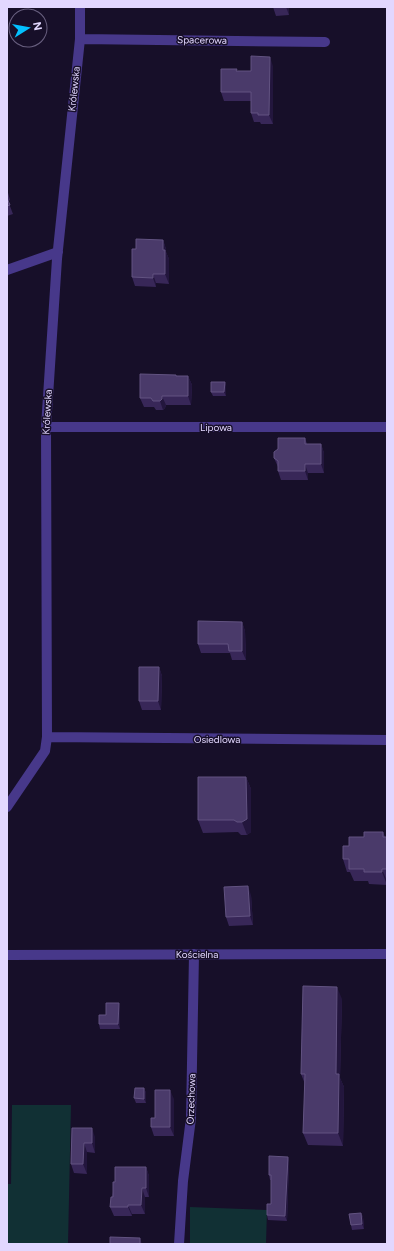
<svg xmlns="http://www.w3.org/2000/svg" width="394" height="1251" font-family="Figtree,sans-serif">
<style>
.green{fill:#113034}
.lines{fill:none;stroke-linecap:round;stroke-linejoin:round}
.minor{stroke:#47388a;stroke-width:10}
.wall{fill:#382758}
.shaded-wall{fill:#23163d}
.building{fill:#4a3a6a;stroke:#625381}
.labels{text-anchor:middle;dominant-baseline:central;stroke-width:3;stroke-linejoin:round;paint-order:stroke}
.street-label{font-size:10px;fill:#e2d7ff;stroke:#170f29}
</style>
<rect width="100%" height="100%" fill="#170f29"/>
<path class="green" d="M12,1105H71L68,1244H7V1184H11Z
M190,1207L267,1210L266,1244H190Z"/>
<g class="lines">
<path class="minor" d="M80,39L325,42
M7,270L58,252
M46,427H387
M47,737L387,740
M7,807L45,751L47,737L46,427L57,259L80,39V7
M7,955L387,954
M179,1244L183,1181L191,1118L194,954"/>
</g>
<path class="wall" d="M273,7H289V15L276,16Z
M273,66V124H261L260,122H254L251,113V101H224L221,92L237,71H251Z
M7,189L10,200L8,201L13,214L7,216Z
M163,240L166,249V252L169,259V284L156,283V287L135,286L132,277L136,249Z
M176,375V376H188L192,385L191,405H166L165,408L163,410H156L154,407H144L140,398Z
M225,382L226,387V396H213L211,392Z
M305,438L307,444H321L324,453V473H308V480H281L278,471V467L274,458Z
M242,622L245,631L246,660H232L230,653H201L198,644Z
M159,667L162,676L161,710H142L139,701Z
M246,777L251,789V832L247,835H241L238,832L203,833L198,820Z
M383,832L385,837H387V885L369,884L368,881H354L350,872H347L343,859L364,837Z
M251,895L253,925L229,926L226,917Z
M342,999L340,1078L344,1087L343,1146L308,1145L303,1133L305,1084L301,1074Z
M120,1007V1029H100L99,1024Z
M144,1088L146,1093V1103H136L134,1098Z
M174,1099V1136H154L151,1127L155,1118Z
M72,1128L95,1137V1153L87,1152V1174L74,1173L71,1164Z
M288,1157L289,1162L287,1221L268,1220L267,1215L271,1204V1180H270L269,1175Z
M146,1167L149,1176V1197H145V1214H132V1216H114L110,1207L115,1182Z
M361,1213L363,1217L364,1229L352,1230L351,1225Z"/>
<path class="shaded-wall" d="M286,7H289V15Z
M270,57L273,66V124L269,115Z
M163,240L166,249V252L169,259V284L165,274L163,250Z
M153,274L156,283V287L153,278Z
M188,376L192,385L191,405L188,396Z
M225,382L226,387V396L224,392Z
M162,396L166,405L165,408L163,410L160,401Z
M321,444L324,453V473L321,464Z
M305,464L308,473V480L305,471Z
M242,622L245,631L246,660L242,651Z
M159,667L162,676L161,710L158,701Z
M246,777L251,789V832L247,835L242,822Z
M382,869L387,881V885L382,872Z
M248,886L251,895L253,925L250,916Z
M337,987L342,999L340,1078L344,1087L343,1146L338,1133L336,1074Z
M119,1003L120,1007V1029L118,1024Z
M144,1088L146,1093V1103L144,1099Z
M170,1090L174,1099V1136L170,1127Z
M92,1128L95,1137V1153L92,1143Z
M84,1143L87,1152V1174L83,1164Z
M288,1157L289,1162L287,1221L285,1216Z
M146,1167L149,1176V1197L146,1188Z
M142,1188L145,1197V1214L141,1205Z
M128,1205L132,1214V1216L128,1207Z
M361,1213L363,1217L364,1229L362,1224Z
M140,1238L142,1244H140Z"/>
<path class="building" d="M251,56L270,57L269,115H258V113H251V92H221V69H237L236,71H251Z
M7,198L10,205L7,206Z
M136,239L163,240V250H165V274H153V278L132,277V249H136Z
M140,374L176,375V376H188V396H162V399L160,401H153L151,398H140Z
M211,382H225L224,392H211Z
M278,438H305V444H321V464H305V471H278V461L274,458V452L278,449Z
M198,621L242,622V651H229L228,644H198Z
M139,667H159L158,701H139Z
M198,777H246L247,819L242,822H237L234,820H198Z
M364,832H383V837H387V869H382V872H364V869H349V859H343V846H349V837H364Z
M248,886L250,916L226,917L224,887Z
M303,986L337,987L336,1074H339L338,1133H303L305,1074H301Z
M106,1003H119L118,1024H99V1015H106Z
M135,1088H144V1099L134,1098Z
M155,1090H170V1127H151V1118H155Z
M72,1128H92V1143H84L83,1164H71Z
M269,1156L288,1157L285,1216L267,1215V1204H271V1175H269Z
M115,1167H146V1188H142L141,1205H128V1207H110L111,1197H113V1182H115Z
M361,1213L362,1224L351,1225L349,1214Z
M110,1237L140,1238V1244H110Z"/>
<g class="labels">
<g class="street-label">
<text transform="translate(202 40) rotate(1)">Spacerowa</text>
<text transform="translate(74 89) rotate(-84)">Królewska</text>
<text transform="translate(47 412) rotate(-87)">Królewska</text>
<text x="216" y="427">Lipowa</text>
<text x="217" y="739">Osiedlowa</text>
<text x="197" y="954">Kościelna</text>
<text transform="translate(191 1099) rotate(-88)">Orzechowa</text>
</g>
</g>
<rect width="394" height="1251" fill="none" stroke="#e2d7ff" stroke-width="16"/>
<g transform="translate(28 28) rotate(79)"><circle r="19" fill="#170f29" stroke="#685f7f"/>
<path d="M0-3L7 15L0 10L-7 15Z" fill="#03c0ff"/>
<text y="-6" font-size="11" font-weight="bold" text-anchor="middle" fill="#e2d7ff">N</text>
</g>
</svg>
